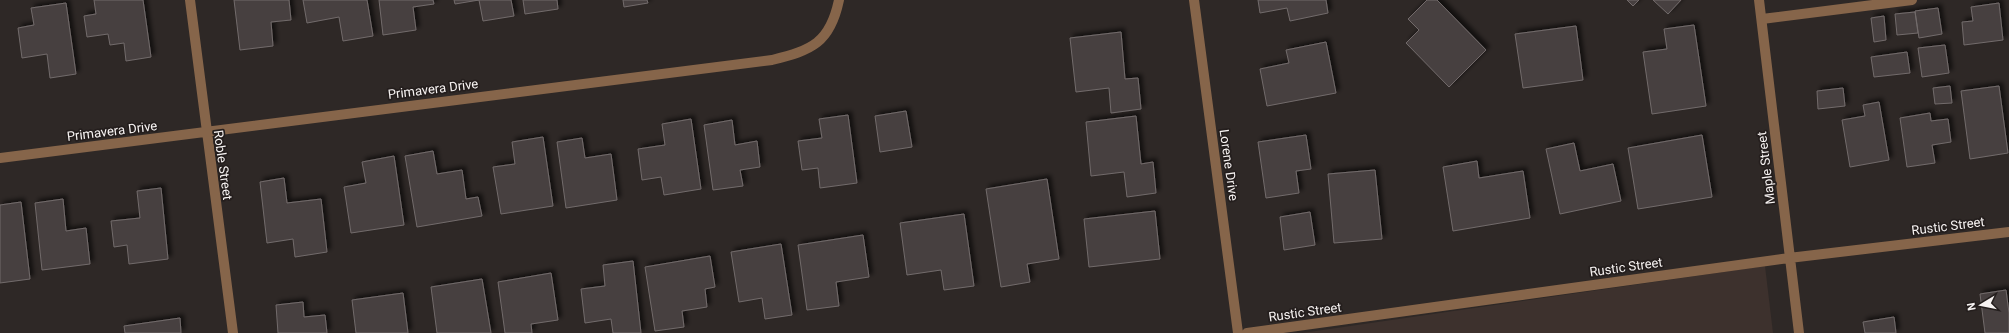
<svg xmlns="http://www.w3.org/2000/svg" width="2009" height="333" font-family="Roboto,sans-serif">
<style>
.built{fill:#3d312d}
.building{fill:#474040;stroke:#726b6b;filter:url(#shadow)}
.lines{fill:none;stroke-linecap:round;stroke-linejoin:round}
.street{stroke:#86654a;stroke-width:10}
.labels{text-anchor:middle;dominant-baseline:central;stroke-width:3.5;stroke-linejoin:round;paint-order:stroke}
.street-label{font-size:13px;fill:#f7f3f2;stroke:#241e1d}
</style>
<defs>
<filter id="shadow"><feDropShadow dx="3.5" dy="-3.5" stdDeviation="2" flood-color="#0009"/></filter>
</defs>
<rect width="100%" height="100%" fill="#2e2826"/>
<path class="built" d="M1765,266L1773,333H1302Z"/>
<path class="building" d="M94,0H143L151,57L126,61L124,43L110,45L108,34L87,37L84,16L96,14Z
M234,0H289L291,20L271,22L273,46L240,50Z
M303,0H367L373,36L343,41L339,17L307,23Z
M379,0H433L434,4L413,7L416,30L383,35Z
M454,0H511L514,16L483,21L479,0L455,4Z
M523,0H557L558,9L525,14Z
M623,0H647L648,3L624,7Z
M1258,0H1326L1328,13L1290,21L1287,8L1260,13Z
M1427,0H1437L1486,50L1449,87L1406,43L1419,30L1408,19Z
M1627,0H1639L1633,6Z
M1653,0H1681L1668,14Z
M66,3L76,74L50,78L47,54L22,58L18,28L34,25L31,8Z
M1999,3L2003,40L1964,45L1962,22L1973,21L1971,7Z
M1938,8L1942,34L1919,38L1915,11Z
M1915,12L1918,33L1897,35L1895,14Z
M1884,16L1886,40L1874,42L1871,18Z
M1694,25L1706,106L1652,114L1643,52L1667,49L1664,29Z
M1576,26L1583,80L1523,88L1515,34Z
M1121,32L1125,79L1138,78L1141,109L1111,113L1109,88L1076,92L1070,38Z
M1326,42L1336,93L1267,106L1260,69L1289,63L1286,50Z
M1945,45L1949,73L1922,77L1918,48Z
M1907,52L1910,73L1874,77L1871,57Z
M1950,86L1952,103L1935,104L1933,88Z
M1999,86L2008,153L1970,159L1961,91Z
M1843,88L1845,106L1818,109L1817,91Z
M1879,102L1889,160L1850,167L1842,120L1865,116L1863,105Z
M906,111L912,147L880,152L875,116Z
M1930,113L1931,121L1948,119L1951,142L1932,145L1935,163L1907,167L1900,118Z
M848,115L857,183L820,188L818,168L802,170L798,141L822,138L819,119Z
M1136,116L1141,164L1153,162L1156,193L1127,197L1124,172L1091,176L1086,122Z
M691,119L701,189L664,195L661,177L642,180L638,149L665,145L662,124Z
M732,120L735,145L757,141L760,167L740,170L743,186L713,190L704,125Z
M1306,135L1311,169L1296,171L1299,193L1266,198L1258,142Z
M1702,135L1712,197L1638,209L1628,148Z
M543,137L553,206L501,214L493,167L515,164L512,142Z
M582,138L585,158L611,154L617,200L566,208L557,142Z
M1574,143L1580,171L1613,164L1621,201L1560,214L1546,149Z
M433,151L437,174L462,170L466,199L478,197L482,216L417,227L405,156Z
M394,156L404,225L351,233L344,187L366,183L362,162Z
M1477,161L1479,178L1523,171L1530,218L1453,231L1443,167Z
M1375,170L1382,239L1334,243L1328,174Z
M284,178L287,203L321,199L327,252L295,257L293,239L267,243L260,182Z
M1047,179L1059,259L1027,264L1030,282L1001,287L986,189Z
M161,188L168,259L129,264L127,245L114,247L111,221L140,218L137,191Z
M63,199L66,231L86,228L90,264L42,270L35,203Z
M21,202L30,279L0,283V205Z
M1155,211L1160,259L1089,267L1084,219Z
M1310,212L1315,245L1284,250L1280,217Z
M964,214L974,286L944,290L941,270L907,275L900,223Z
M863,235L869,277L836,282L839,306L807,310L798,245Z
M781,244L792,315L765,319L762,298L739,302L731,252Z
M710,256L715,287L705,289L707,307L682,311L684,327L655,331L645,267Z
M633,261L641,333H613L611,319L585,323L581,289L605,286L603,265Z
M551,273L558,320L531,324L532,333H505L498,282Z
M482,279L491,333H437L431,287Z
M2006,290L2009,313V333H1985L1980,294Z
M403,293L408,333H356L352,300Z
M303,302L304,317L325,315L327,333H278L276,305Z
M1894,317L1896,333H1865L1863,322Z
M180,318L181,333H125L124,326Z"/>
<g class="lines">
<path class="street" d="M190,0L233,333
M1194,0L1238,333
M1759,0L1799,333
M1762,19L1912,0
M0,158L772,60C812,50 830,43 839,0
M1247,333L1789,258L2009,232"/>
</g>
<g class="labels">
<g class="street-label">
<text transform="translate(433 89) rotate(-7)">Primavera Drive</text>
<text transform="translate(112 131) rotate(-7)">Primavera Drive</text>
<text transform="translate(223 165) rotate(82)">Roble Street</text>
<text transform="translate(1229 165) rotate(82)">Lorene Drive</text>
<text transform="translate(1766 168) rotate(-97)">Maple Street</text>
<text transform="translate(1948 226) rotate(-7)">Rustic Street</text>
<text transform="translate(1626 267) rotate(-8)">Rustic Street</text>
<text transform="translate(1305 312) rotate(-8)">Rustic Street</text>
</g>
</g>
<g transform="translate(1981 305) rotate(260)" stroke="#241e1d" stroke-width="3" paint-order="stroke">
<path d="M0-3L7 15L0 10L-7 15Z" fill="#f7f3f2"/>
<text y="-6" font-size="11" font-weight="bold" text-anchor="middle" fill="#f7f3f2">N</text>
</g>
</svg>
